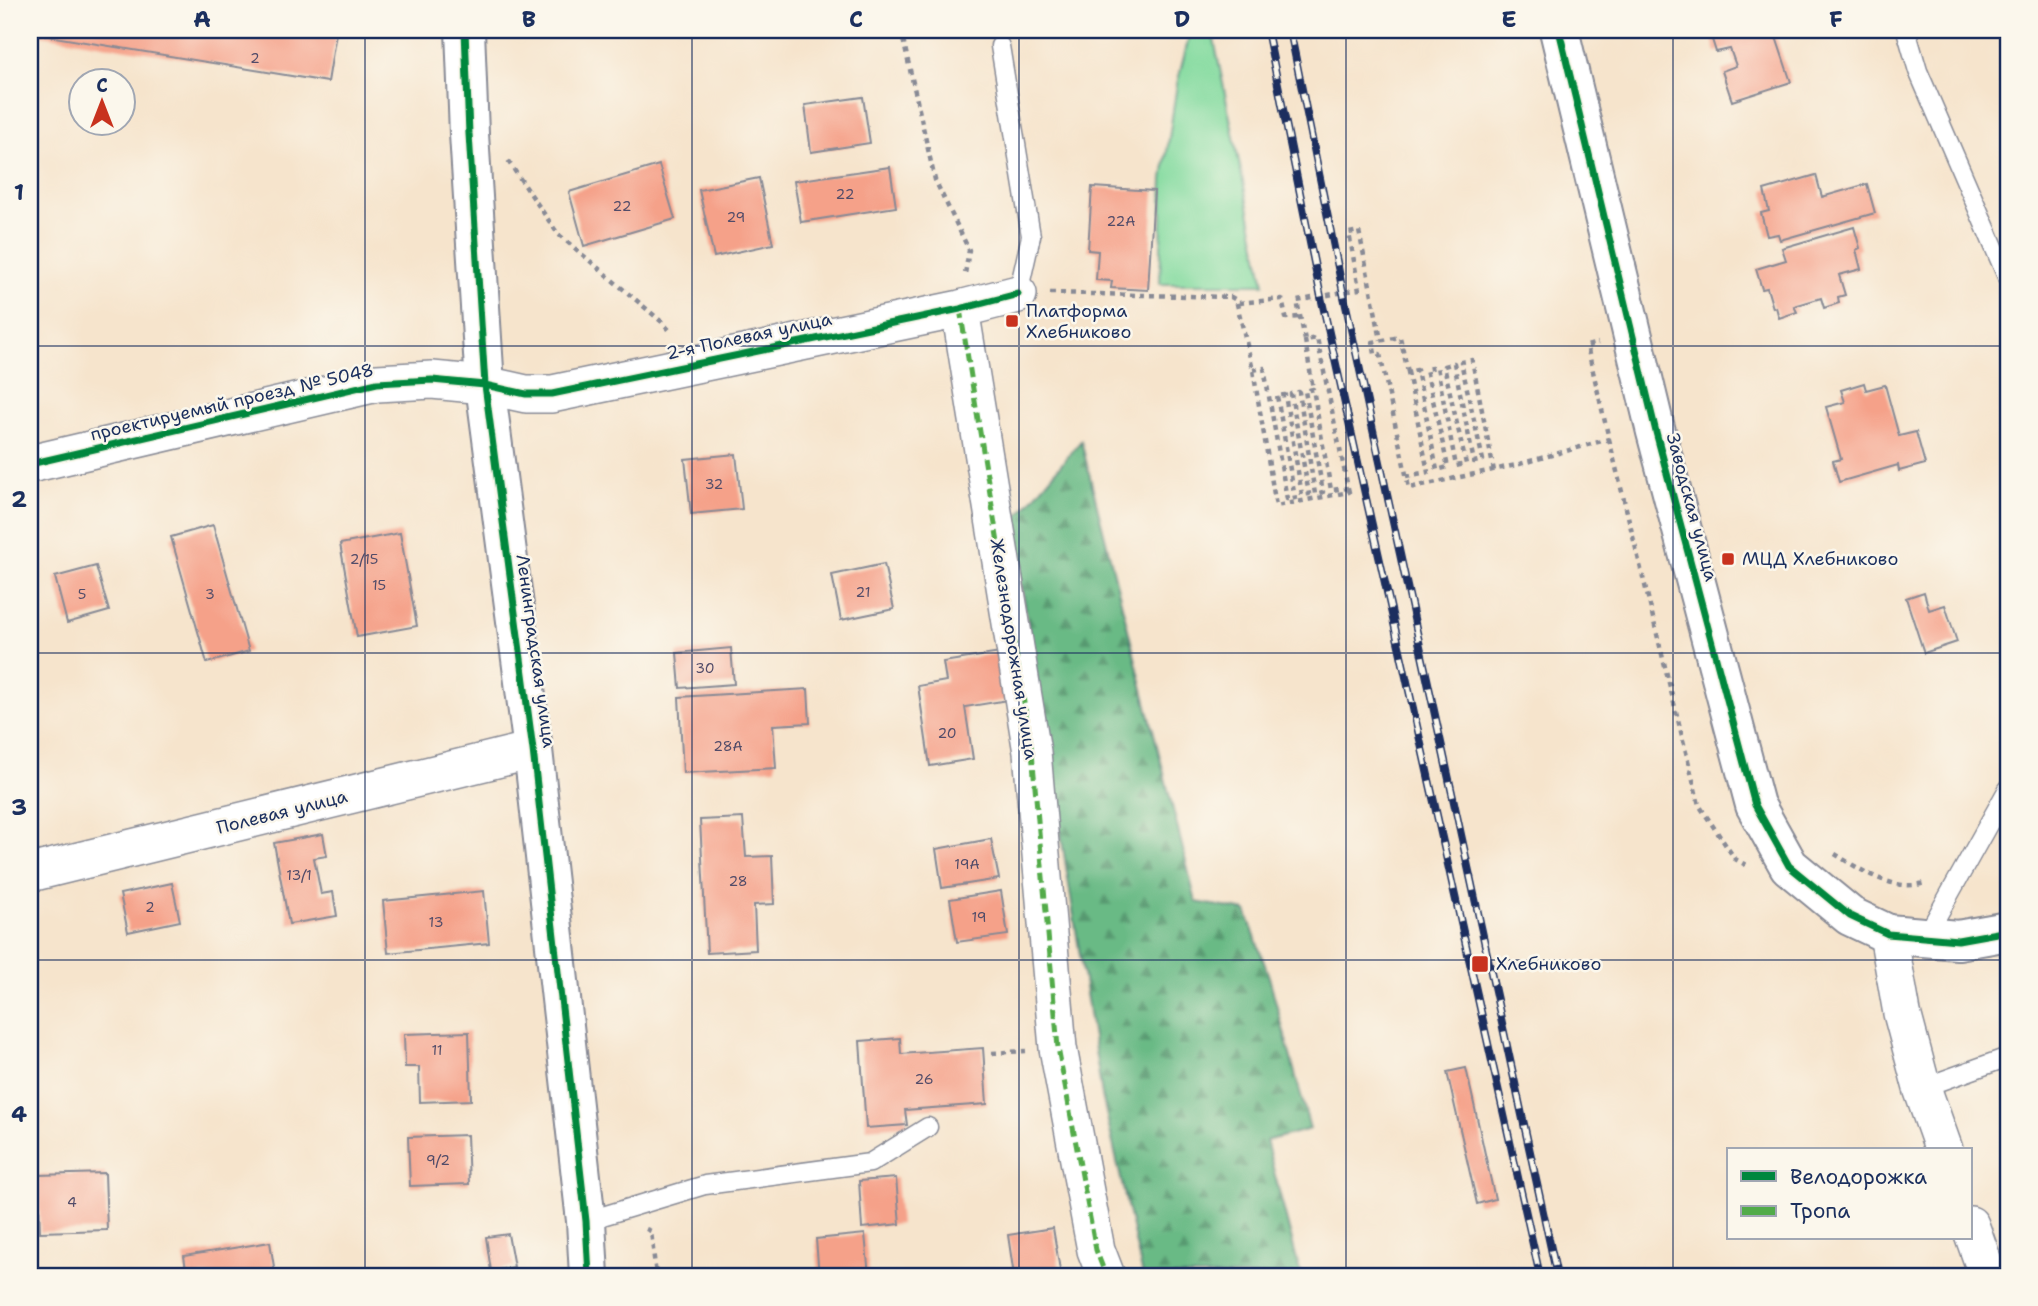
<svg xmlns="http://www.w3.org/2000/svg" width="2038" height="1306" font-family="'Shantell Sans',sans-serif">
<style>
.grass{fill:#82da9e;stroke:#4e847e;stroke-width:2}
.forest{fill:url(#forest-firs);stroke:#427472;stroke-width:2}
.building{fill:#f5a189}
.lines{fill:none;stroke-linecap:round;stroke-linejoin:round}
.service-casing{stroke:#888a95;stroke-width:21}
.minor-casing{stroke:#888a95;stroke-width:40}
.tertiary-casing{stroke:#888a95;stroke-width:42}
.path{stroke:#888a95;stroke-width:4.5;stroke-dasharray:5 5;stroke-linecap:butt}
.service{stroke:#fff;stroke-width:18}
.minor{stroke:#fff;stroke-width:37}
.tertiary{stroke:#fff;stroke-width:38}
.rail-casing{stroke:#1b2f5e;stroke-width:8}
.rail{stroke:#fbf7ec;stroke-width:5;stroke-dasharray:16;stroke-linecap:butt}
.quiet{stroke:#52ab49;stroke-width:5;stroke-dasharray:10 5;stroke-linecap:butt}
.cycleway-casing{stroke:#fbf7ec;stroke-width:11}
.cycleway{stroke:#00873e;stroke-width:7}
.grid{fill:none;stroke:#1b2f5e;stroke-width:2;stroke-opacity:0.55}
.poi-dot{fill:#c8321e;stroke:#fbf7ec;stroke-width:2.5}
.labels{text-anchor:middle;dominant-baseline:central;stroke-width:5;stroke-linejoin:round;paint-order:stroke}
.number-label{font-size:14px;fill:#524c69}
.poi-label{font-size:18px;fill:#1b2f5e;stroke:#fbf7ec;text-anchor:start}
.street-label{font-size:18px;fill:#1b2f5e;stroke:#fbf7ec}
.neatline{fill:none;stroke:#1b2f5e;stroke-width:2.5}
.grid-label{font-size:23px;text-anchor:middle;font-weight:bold;fill:#1b2f5e}
</style>
<defs>
<pattern id="forest-firs" width="22" height="20" patternUnits="userSpaceOnUse" patternTransform="scale(1.75)"><rect width="22" height="20" fill="#69ba85"/><path d="M5 1l3.5 6h-7zM16 11l3.5 6h-7z" fill="#569870"/></pattern>
</defs>
<rect width="100%" height="100%" fill="#fbf7ec"/>
<filter id="ink" filterUnits="userSpaceOnUse"><feTurbulence type="fractalNoise" baseFrequency=".0143" numOctaves="2"/><feDisplacementMap in="SourceGraphic" scale="14" xChannelSelector="R" yChannelSelector="G"/><feConvolveMatrix kernelMatrix="1 2 1 2 8 2 1 2 1" color-interpolation-filters="sRGB"/></filter>
<filter id="wash" filterUnits="userSpaceOnUse"><feTurbulence type="fractalNoise" baseFrequency=".00686" numOctaves="4" result="noise"/><feDisplacementMap in="SourceGraphic" scale="28" xChannelSelector="R" yChannelSelector="G"/><feGaussianBlur stdDeviation="1.57" result="paint"/><feColorMatrix in="noise" values="0 0 0 0 0 0 0 0 0 0 0 0 0 0 0 0 0 1.4 0 .05"/><feComposite in="paint" operator="in"/></filter>
<g filter="url(#wash)">
<rect width="100%" height="100%" fill="#f6e4cc"/>
<path class="grass" d="M1188,30H1212L1264,284H1160L1163,179L1177,84L1189,37Z"/>
<path class="forest" d="M1081,441L1196,902L1246,911L1269,977L1310,1129L1266,1141L1299,1268L1304,1276H1143L1102,1095L1012,523Z"/>
<g id="blocks">
<path class="building" d="M30,30H318L336,33L328,82L30,33Z
M1709,30H1765L1768,37L1775,34L1791,82L1732,101L1722,71L1736,66L1730,49L1716,52Z
M863,97L870,143L811,152L805,105Z
M659,165L675,219L584,246L569,192Z
M890,167L896,207L801,222L794,181Z
M1816,175L1822,197L1867,184L1875,213L1780,240L1778,234L1767,236L1761,213L1769,211L1764,190Z
M759,178L773,244L714,257L699,190Z
M1092,187L1154,191L1148,290L1111,288L1112,281L1096,280L1098,251L1088,250Z
M1854,227L1860,248L1856,250L1861,269L1839,275L1845,295L1838,297L1839,303L1824,308L1821,298L1794,306L1797,312L1779,318L1776,307L1773,308L1767,288L1762,289L1756,269L1786,260L1782,248Z
M1864,383L1866,390L1885,385L1899,436L1916,432L1925,464L1899,471L1898,465L1839,482L1833,461L1841,459L1826,407L1845,402L1841,390Z
M736,454L742,509L691,514L685,459Z
M213,525L249,651L207,663L171,537Z
M400,533L417,626L357,637L340,544Z
M884,564L894,609L841,620L832,575Z
M96,566L109,611L67,623L55,577Z
M1924,592L1929,610L1945,605L1957,642L1924,653L1906,598Z
M731,648L734,684L680,688L677,653Z
M1007,652L1014,699L965,707L973,759L930,766L918,686L946,681L943,662Z
M808,689L810,723L773,725L776,768L683,773L679,697Z
M743,818L746,857L772,856L774,904L754,905L756,950L707,953L700,820Z
M323,834L327,856L314,858L321,894L333,892L337,916L289,924L274,843Z
M991,839L999,879L942,888L936,849Z
M172,883L180,921L128,932L120,894Z
M484,891L489,943L388,953L383,901Z
M1001,891L1008,935L957,942L950,899Z
M469,1032L471,1100L420,1102L419,1067H405L404,1034Z
M900,1038L901,1054L983,1048L987,1104L905,1110L907,1125L866,1128L860,1041Z
M1466,1068L1495,1199L1477,1204L1447,1072Z
M467,1135L469,1184L410,1186L408,1137Z
M105,1173L107,1230L40,1232L38,1175Z
M896,1178L900,1224L862,1228L859,1181Z
M1053,1228L1061,1276H1014L1008,1235Z
M508,1234L514,1267L491,1271L486,1237Z
M865,1234L869,1276H819L816,1239Z
M270,1242L275,1273L253,1276H187L184,1256Z"/>
</g>
</g>
<g filter="url(#ink)">
<use href="#blocks" fill-opacity="0" stroke="#888a95" stroke-width="2"/>
<g class="lines">
<defs>
<path id="service" d="M1906,30L1918,71L2008,279
M1000,46L1031,236L1018,294
M1925,938L2008,789
M1922,1088L2008,1057
M586,1221L705,1185L870,1163L928,1127"/>
<path id="minor" d="M960,309L1032,752L1058,1048L1096,1250L1106,1276
M30,464L377,383L432,380L485,385L526,394H552L960,309L1018,294
M30,873L533,750
M1888,934L1902,1013L1922,1088L1944,1150
M1970,1225L1988,1276"/>
<path id="tertiary" d="M465,30L469,134L485,385L533,750L586,1221L589,1276
M1559,30L1656,432L1755,805L1789,866L1850,916L1888,934L1958,940L2008,931"/>
</defs>
<use href="#service" class="service-casing"/>
<use href="#minor" class="minor-casing"/>
<use href="#tertiary" class="tertiary-casing"/>
<path class="path" d="M901,30L935,180L969,250L965,274
M508,161L558,234L662,322L672,333
M1050,293L1231,297L1236,300L1253,370L1276,506L1349,492L1348,488
M1239,303L1282,299L1286,318L1300,317
M1305,340L1313,389
M1253,370L1264,368L1287,499L1295,498L1277,396L1285,395L1302,495L1309,494L1291,394L1299,392L1315,494L1323,492L1305,391L1313,389L1331,490L1348,488L1317,338L1305,340L1297,301L1359,289L1349,233L1359,231L1381,340
M1408,372L1400,337L1373,342L1375,354H1380L1409,488L1516,465L1609,439L1587,346L1598,343
M1609,439L1699,805L1735,859L1746,865
M1406,476L1428,472L1408,372L1417,370L1437,470L1448,467L1426,369L1437,367L1456,466L1466,464L1444,366L1454,363L1474,462L1483,460L1461,362L1472,360L1494,471
M1835,854C1861,870 1896,894 1927,882
M992,1053L1026,1051
M646,1229L651,1231L656,1276"/>
<use href="#service" class="service"/>
<use href="#minor" class="minor"/>
<use href="#tertiary" class="tertiary"/>
<defs>
<path id="rail" d="M1267,30L1321,297L1540,1276
M1290,30L1343,292L1557,1276"/>
</defs>
<use href="#rail" class="rail-casing"/>
<use href="#rail" class="rail"/>
<path class="quiet" d="M960,309L1032,752L1058,1048L1096,1250L1106,1276"/>
<defs>
<path id="cycleway" d="M465,30L469,134L485,385L533,750L586,1221L589,1276
M1559,30L1656,432L1755,805L1789,866L1850,916L1888,934L1958,940L2008,931
M30,464L377,383L432,380L485,385L526,394H552L960,309L1018,294"/>
</defs>
<use href="#cycleway" class="cycleway-casing"/>
<use href="#cycleway" class="cycleway"/>
</g>
</g>
<path class="grid" d="M365,30V1276M692,30V1276M1019,30V1276M1346,30V1276M1673,30V1276M30,346H2008M30,653H2008M30,960H2008"/>
<g class="poi-dot">
<rect x="1005" y="314" width="14" height="14" rx="3.5"/>
<rect x="1721" y="552" width="14" height="14" rx="3.5"/>
<rect x="1471" y="955" width="18" height="18" rx="3.5"/>
</g>
<g class="labels">
<g class="number-label">
<text x="255" y="58">2</text>
<text x="845" y="194">22</text>
<text x="622" y="206">22</text>
<text x="736" y="217">29</text>
<text x="1121" y="221">22А</text>
<text x="714" y="484">32</text>
<text x="364" y="559">2/15</text>
<text x="379" y="585">15</text>
<text x="863" y="592">21</text>
<text x="82" y="594">5</text>
<text x="210" y="594">3</text>
<text x="705" y="668">30</text>
<text x="947" y="733">20</text>
<text x="728" y="746">28А</text>
<text x="967" y="864">19А</text>
<text x="299" y="875">13/1</text>
<text x="738" y="881">28</text>
<text x="150" y="907">2</text>
<text x="979" y="917">19</text>
<text x="436" y="922">13</text>
<text x="437" y="1050">11</text>
<text x="924" y="1079">26</text>
<text x="438" y="1160">9/2</text>
<text x="72" y="1202">4</text>
</g>
<g class="poi-label">
<text x="1026" y="311">Платформа<tspan x="1026" dy="21">Хлебниково</tspan></text>
<text x="1742" y="559">МЦД Хлебниково</text>
<text x="1496" y="964">Хлебниково</text>
</g>
<g class="street-label">
<text transform="translate(749 336) rotate(-12)">2-я Полевая улица</text>
<text transform="translate(232 402) rotate(-13)">проектируемый проезд № 5048</text>
<text transform="translate(1692 507) rotate(75)">Заводская улица</text>
<text transform="translate(1014 649) rotate(81)">Железнодорожная улица</text>
<text transform="translate(536 651) rotate(82)">Ленинградская улица</text>
<text transform="translate(282 812) rotate(-14)">Полевая улица</text>
</g>
</g>
<rect width="2038" height="1306" fill="none" stroke="#fbf7ec" stroke-width="77"/>
<rect x="1727" y="1148" width="245" height="91" fill="#fbf7ec" stroke="#a1a7b3" stroke-width="2"/>
<rect x="1741" y="1171" width="35" height="10" fill="#00873e" stroke="#a1a7b3" stroke-width="2"/>
<text x="1790" y="1184" font-size="21" fill="#1b2f5e">Велодорожка</text>
<rect x="1741" y="1206" width="35" height="10" fill="#52ab49" stroke="#a1a7b3" stroke-width="2"/>
<text x="1790" y="1218" font-size="21" fill="#1b2f5e">Тропа</text>
<g transform="translate(102 102)"><circle r="33" fill="#fbf7ec" stroke="#a1a7b3" stroke-width="2"/>
<path d="M0-5L12 26L0 18L-12 26Z" fill="#c8321e"/>
<text y="-10" font-size="19" font-weight="bold" text-anchor="middle" fill="#1b2f5e">С</text>
</g>
<rect x="38" y="38" width="1962" height="1230" class="neatline"/>
<g class="grid-label">
<text x="202" y="27">A</text>
<text x="529" y="27">B</text>
<text x="856" y="27">C</text>
<text x="1182" y="27">D</text>
<text x="1509" y="27">E</text>
<text x="1836" y="27">F</text>
<text x="19" y="200">1</text>
<text x="19" y="507">2</text>
<text x="19" y="815">3</text>
<text x="19" y="1122">4</text>
</g>
</svg>
